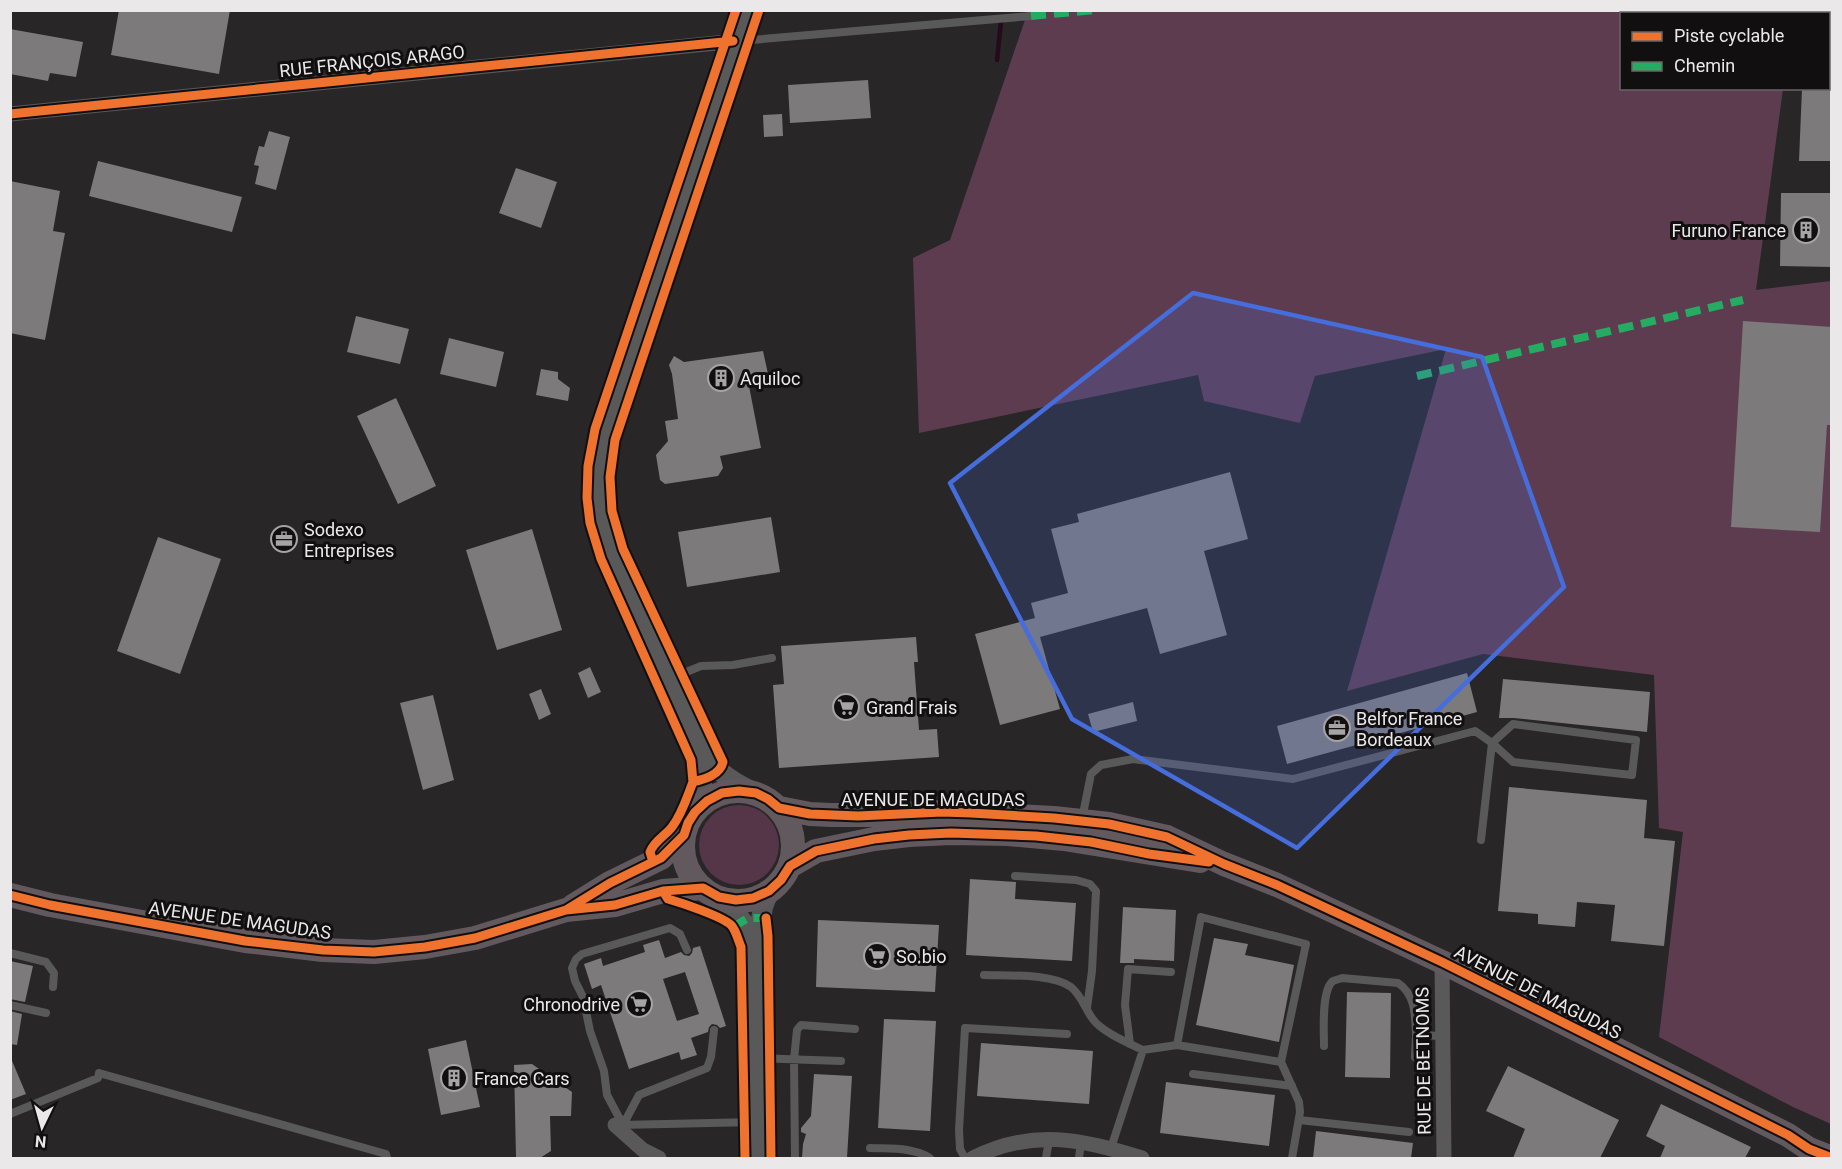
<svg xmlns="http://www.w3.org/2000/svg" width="1842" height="1169" font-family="Roboto,sans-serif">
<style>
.green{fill:#553648}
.forest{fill:#5e3c50}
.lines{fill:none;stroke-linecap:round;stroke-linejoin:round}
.stream{stroke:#27091c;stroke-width:4.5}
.building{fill:#7c7a7b;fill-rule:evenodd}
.service{stroke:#5a595a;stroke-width:8}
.minor{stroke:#5a595a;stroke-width:15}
.tertiary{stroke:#5a595a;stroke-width:20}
.primary{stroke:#62595e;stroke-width:24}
.quiet{stroke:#26ab63;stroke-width:8;stroke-dasharray:15 8;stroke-linecap:butt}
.cycleway-casing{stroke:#110f10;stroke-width:13}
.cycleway{stroke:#ef722f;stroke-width:9}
.marked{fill:#466ddc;fill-opacity:0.2;stroke:#466ddc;stroke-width:4.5;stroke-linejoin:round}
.labels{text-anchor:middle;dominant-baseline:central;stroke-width:6;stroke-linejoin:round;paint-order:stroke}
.street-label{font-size:18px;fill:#ebe8ea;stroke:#110f10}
.poi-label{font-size:18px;fill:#ebe8ea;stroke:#110f10;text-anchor:start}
</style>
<rect width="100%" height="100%" fill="#282627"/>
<path class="green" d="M699 845a40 40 0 1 1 80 0a40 40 0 1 1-80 0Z"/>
<path class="forest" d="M1028,11H1793L1792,14H1622V88L1783,89L1756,290L1831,281V1124L1793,1107L1659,1037L1683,832L1659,828L1654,675L1483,654L1347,691L1446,349L1315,376L1300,423L1204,401L1198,375L919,433L913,258L950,240Z"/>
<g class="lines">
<path class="stream" d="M997,60L1001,22"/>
</g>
<path class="building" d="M119,10H230L219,74L111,55Z
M10,29L83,42L76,77L50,73L48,81L10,74Z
M868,80L871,118L790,123L788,85Z
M1802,88H1832V161H1799Z
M782,114L783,136L764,137L763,115Z
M269,131L290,137L276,190L255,184L259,166L254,165L259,146L264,147Z
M98,161L242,197L232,232L89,196Z
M516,168L557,182L541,228L499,213Z
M10,181L60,191L53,231L65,233L45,340L10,333Z
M1781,193H1832V267L1780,266Z
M356,316L409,329L400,364L347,352Z
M1743,321L1832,327V425H1827L1820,532L1731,527Z
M449,338L504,352L496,387L440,374Z
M763,351L770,383L749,386L761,448L720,456L723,468L718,476L665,484L660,480L656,455L668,441L665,421L678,419L672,374L669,365L674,356L684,362Z
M541,369L558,372V379L570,388L568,401L536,395Z
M396,398L436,486L398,504L357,416Z
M1230,472L1248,539L1204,551L1227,635L1160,654L1147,608L1040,637L1060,709L1000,725L975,634L1035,618L1031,603L1068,593L1051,529L1079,522L1077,514Z
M771,517L780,572L687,587L678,532Z
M532,529L562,630L497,650L466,550Z
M158,537L221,559L180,674L117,651Z
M916,637L918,662H914L919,730L937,729L939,757L779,768L773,685L784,684L781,646Z
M590,667L601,692L588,698L578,673Z
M1467,673L1477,712L1287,764L1277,726Z
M1503,679L1650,692L1647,732L1514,718H1499Z
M541,689L551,714L539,720L529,694Z
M433,695L454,780L423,790L400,703Z
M1133,702L1137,721L1093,732L1088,714Z
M1509,787L1647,800L1644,838L1675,841L1664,946L1611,941L1615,905L1577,902L1575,927L1538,924V914L1498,911Z
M970,879L1016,882L1015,899L1076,903L1072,961L966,955Z
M1123,907L1176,910L1174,961L1134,959V963H1120Z
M818,920L939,925L935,992L816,987Z
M1214,938L1248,944L1245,955L1294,965L1279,1042L1196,1025Z
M659,940L665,958L681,952L684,955L689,956L692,953L693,948L700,946L726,1026L720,1028L717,1025L712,1024L709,1027L708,1032L691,1038L697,1055L681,1060L679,1052L629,1069L601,985L592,989L584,964L601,958L603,966L645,952L643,945ZM685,972L699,1014L677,1021L663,979Z
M10,961L33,966L25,1002L10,999Z
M1347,992L1391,993L1390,1078L1345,1077Z
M10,1011L22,1014L17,1045L10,1044Z
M884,1019L936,1021L930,1131L878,1128Z
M466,1040L480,1107L441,1115L428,1049Z
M981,1043L1093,1051L1089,1104L977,1096Z
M10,1056L26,1094L10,1100Z
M532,1064L572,1092L571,1116H550L551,1151L540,1158H516L514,1065Z
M1508,1066L1619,1120L1600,1158H1513L1525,1129L1486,1111Z
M814,1074L852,1076L847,1158H802L803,1144L806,1134L801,1132V1128L811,1116Z
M1166,1082L1275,1095L1269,1146L1160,1133Z
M1661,1104L1751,1147L1745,1158H1660L1665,1146L1646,1136Z
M1316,1131L1413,1143L1411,1158H1313Z"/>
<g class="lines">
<path class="service" d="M740,41L1031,16
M669,679L701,666L733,665L772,658
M1082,819L1091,774L1101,765L1133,759L1293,779L1475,731L1492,743L1513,762L1632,775L1636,740L1513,724L1492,743L1481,840
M1015,876L1076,880L1090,884L1096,891L1092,971L1087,1008
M10,953L46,962L54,973L53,987
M984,975C1008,976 1051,973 1071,987C1081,995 1085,1008 1092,1018C1100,1031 1128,1043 1143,1050
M10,1005L46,1013
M1130,1044L1125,1005L1128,969L1171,972
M1177,1045L1201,917L1306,944L1281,1062
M1324,1046C1324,1032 1321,990 1333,981C1335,980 1340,979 1342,978L1398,983C1416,995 1415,1016 1416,1035L1442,1036
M1415,1057L1416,1035
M756,1058L841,1061
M1193,1074L1292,1086
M10,1114L98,1078L99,1073L386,1154L387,1158
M1299,1120L1409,1132
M620,1125L755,1122
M623,1125L607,1095L604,1071L590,1031L583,997L575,981L572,968L576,959L582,954L670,928L680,934L687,950
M623,1125L639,1095L707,1068L711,1057L714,1030
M870,1148C890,1149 913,1147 930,1158
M1111,1148L1143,1050L1177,1045L1281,1062L1299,1102L1300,1112L1292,1158
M795,1158L794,1059L797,1030L801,1025L855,1029
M965,1158L960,1149L959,1130L965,1028L1067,1034
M1046,1158L1049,1140
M1079,1158L1081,1142"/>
<path class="minor" d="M10,114L736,41
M1442,962L1444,1158
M615,1125L643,1150L659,1158
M973,1158C1033,1128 1081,1139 1142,1158"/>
<path class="tertiary" d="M747,10L605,438L598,476L599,512L607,547L702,755C719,772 733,783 756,793
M695,812L702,790V755
M719,897L734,911L755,938
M756,1158L755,938L760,926L763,907L769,891"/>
<path class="primary" d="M683 846a55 55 0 1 1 110 0a55 55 0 1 1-110 0Z
M779,808L810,814L831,815H887L942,812L1054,818L1109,824L1167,837L1224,864L1277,885L1442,962L1788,1135L1809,1149L1832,1158
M790,866L816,851L874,839L909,835L951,833L1008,834L1064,839L1200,861
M10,895L50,905L245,941L323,950L374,952L425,947L475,938L566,910L615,905L663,891L703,888
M573,906L610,883L661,858L684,835"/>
<path class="quiet" d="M1031,16L1095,10
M1417,376L1743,300
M733,927L748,918H766"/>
<defs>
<path id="cycleway" d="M10,114L733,41
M693,782L691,760L601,559L590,523L587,498L588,466L595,429L736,10
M653,862L650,852C654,841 665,836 672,827C682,814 687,797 693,782C705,779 720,775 723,762L623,549L612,511L610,477L615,440L759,10
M663,891L668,899C682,903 721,916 731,925C736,930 738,940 741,947L745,1158
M10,895L50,905L245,941L323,950L374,952L425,947L475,938L566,910L615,905L663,891L703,888L719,897L736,900L753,898L769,891L781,880L790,866L816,851L874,839L909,835L951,833L1036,836L1091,842L1149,854L1209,862
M566,910L610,883L661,858L684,835L688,823L695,812L707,801L722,793L739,791L756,793L768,799L779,808L810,814L858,816L942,812L971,813L1054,818L1109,824L1167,837L1224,864L1277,885L1442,962L1788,1135L1809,1149L1832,1158
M766,918L768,936L771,1158"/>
</defs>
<use href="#cycleway" class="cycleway-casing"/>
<use href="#cycleway" class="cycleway"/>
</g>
<path class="marked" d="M1193,293L1482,357L1564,587L1297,848L1072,719L950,483Z"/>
<defs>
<symbol id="building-ring" viewBox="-11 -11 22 22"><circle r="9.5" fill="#110f10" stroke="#a7a4a6" stroke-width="1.5"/><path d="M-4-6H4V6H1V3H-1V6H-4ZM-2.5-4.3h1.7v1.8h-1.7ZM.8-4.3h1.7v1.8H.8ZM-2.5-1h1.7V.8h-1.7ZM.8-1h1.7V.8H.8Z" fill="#a7a4a6"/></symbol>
<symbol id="office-ring" viewBox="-11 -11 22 22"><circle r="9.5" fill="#110f10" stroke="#a7a4a6" stroke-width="1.5"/><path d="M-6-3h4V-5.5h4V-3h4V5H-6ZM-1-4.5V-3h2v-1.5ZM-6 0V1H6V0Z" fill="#a7a4a6"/></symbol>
<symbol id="supermarket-ring" viewBox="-11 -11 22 22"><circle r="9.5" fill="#110f10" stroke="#a7a4a6" stroke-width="1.5"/><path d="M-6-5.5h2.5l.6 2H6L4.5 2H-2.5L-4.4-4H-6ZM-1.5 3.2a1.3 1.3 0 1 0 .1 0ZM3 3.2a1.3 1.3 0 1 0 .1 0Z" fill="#a7a4a6"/></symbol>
</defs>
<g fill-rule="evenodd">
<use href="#building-ring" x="1791" y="215" width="30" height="30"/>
<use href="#building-ring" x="706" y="363" width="30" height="30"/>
<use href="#office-ring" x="269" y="524" width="30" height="30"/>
<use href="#supermarket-ring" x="831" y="692" width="30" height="30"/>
<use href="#office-ring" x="1322" y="713" width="30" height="30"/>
<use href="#supermarket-ring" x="862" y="941" width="30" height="30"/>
<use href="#supermarket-ring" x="624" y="989" width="30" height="30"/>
<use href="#building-ring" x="439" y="1063" width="30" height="30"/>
</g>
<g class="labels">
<g class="street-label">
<text transform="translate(372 61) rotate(-6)">RUE FRANÇOIS ARAGO</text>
<text x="933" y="799">AVENUE DE MAGUDAS</text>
<text transform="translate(240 920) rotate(8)">AVENUE DE MAGUDAS</text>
<text transform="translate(1538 992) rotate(27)">AVENUE DE MAGUDAS</text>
<text transform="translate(1423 1061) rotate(-91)">RUE DE BETNOMS</text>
</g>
<g class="poi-label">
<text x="1786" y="230" text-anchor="end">Furuno France</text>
<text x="740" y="378">Aquiloc</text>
<text x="304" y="529">Sodexo<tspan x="304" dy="21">Entreprises</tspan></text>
<text x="866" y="707">Grand Frais</text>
<text x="1356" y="718">Belfor France<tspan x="1356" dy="21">Bordeaux</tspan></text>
<text x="896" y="956">So.bio</text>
<text x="620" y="1004" text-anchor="end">Chronodrive</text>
<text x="474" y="1078">France Cars</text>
</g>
</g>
<rect width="1842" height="1169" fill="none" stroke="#ebe8ea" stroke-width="24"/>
<rect x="1620" y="12" width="210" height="78" fill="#110f10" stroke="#686667" stroke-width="1.5"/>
<rect x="1632" y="32" width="30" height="9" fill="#ef722f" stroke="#686667" stroke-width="1.5"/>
<text x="1674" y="42" font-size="18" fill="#ebe8ea">Piste cyclable</text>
<rect x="1632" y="62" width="30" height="9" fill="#26ab63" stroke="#686667" stroke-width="1.5"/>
<text x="1674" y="72" font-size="18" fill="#ebe8ea">Chemin</text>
<g transform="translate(42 1127) rotate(185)" stroke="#110f10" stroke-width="4.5" paint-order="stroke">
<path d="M0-4.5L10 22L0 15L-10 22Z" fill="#ebe8ea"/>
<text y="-9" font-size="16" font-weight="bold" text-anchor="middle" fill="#ebe8ea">N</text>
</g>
</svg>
